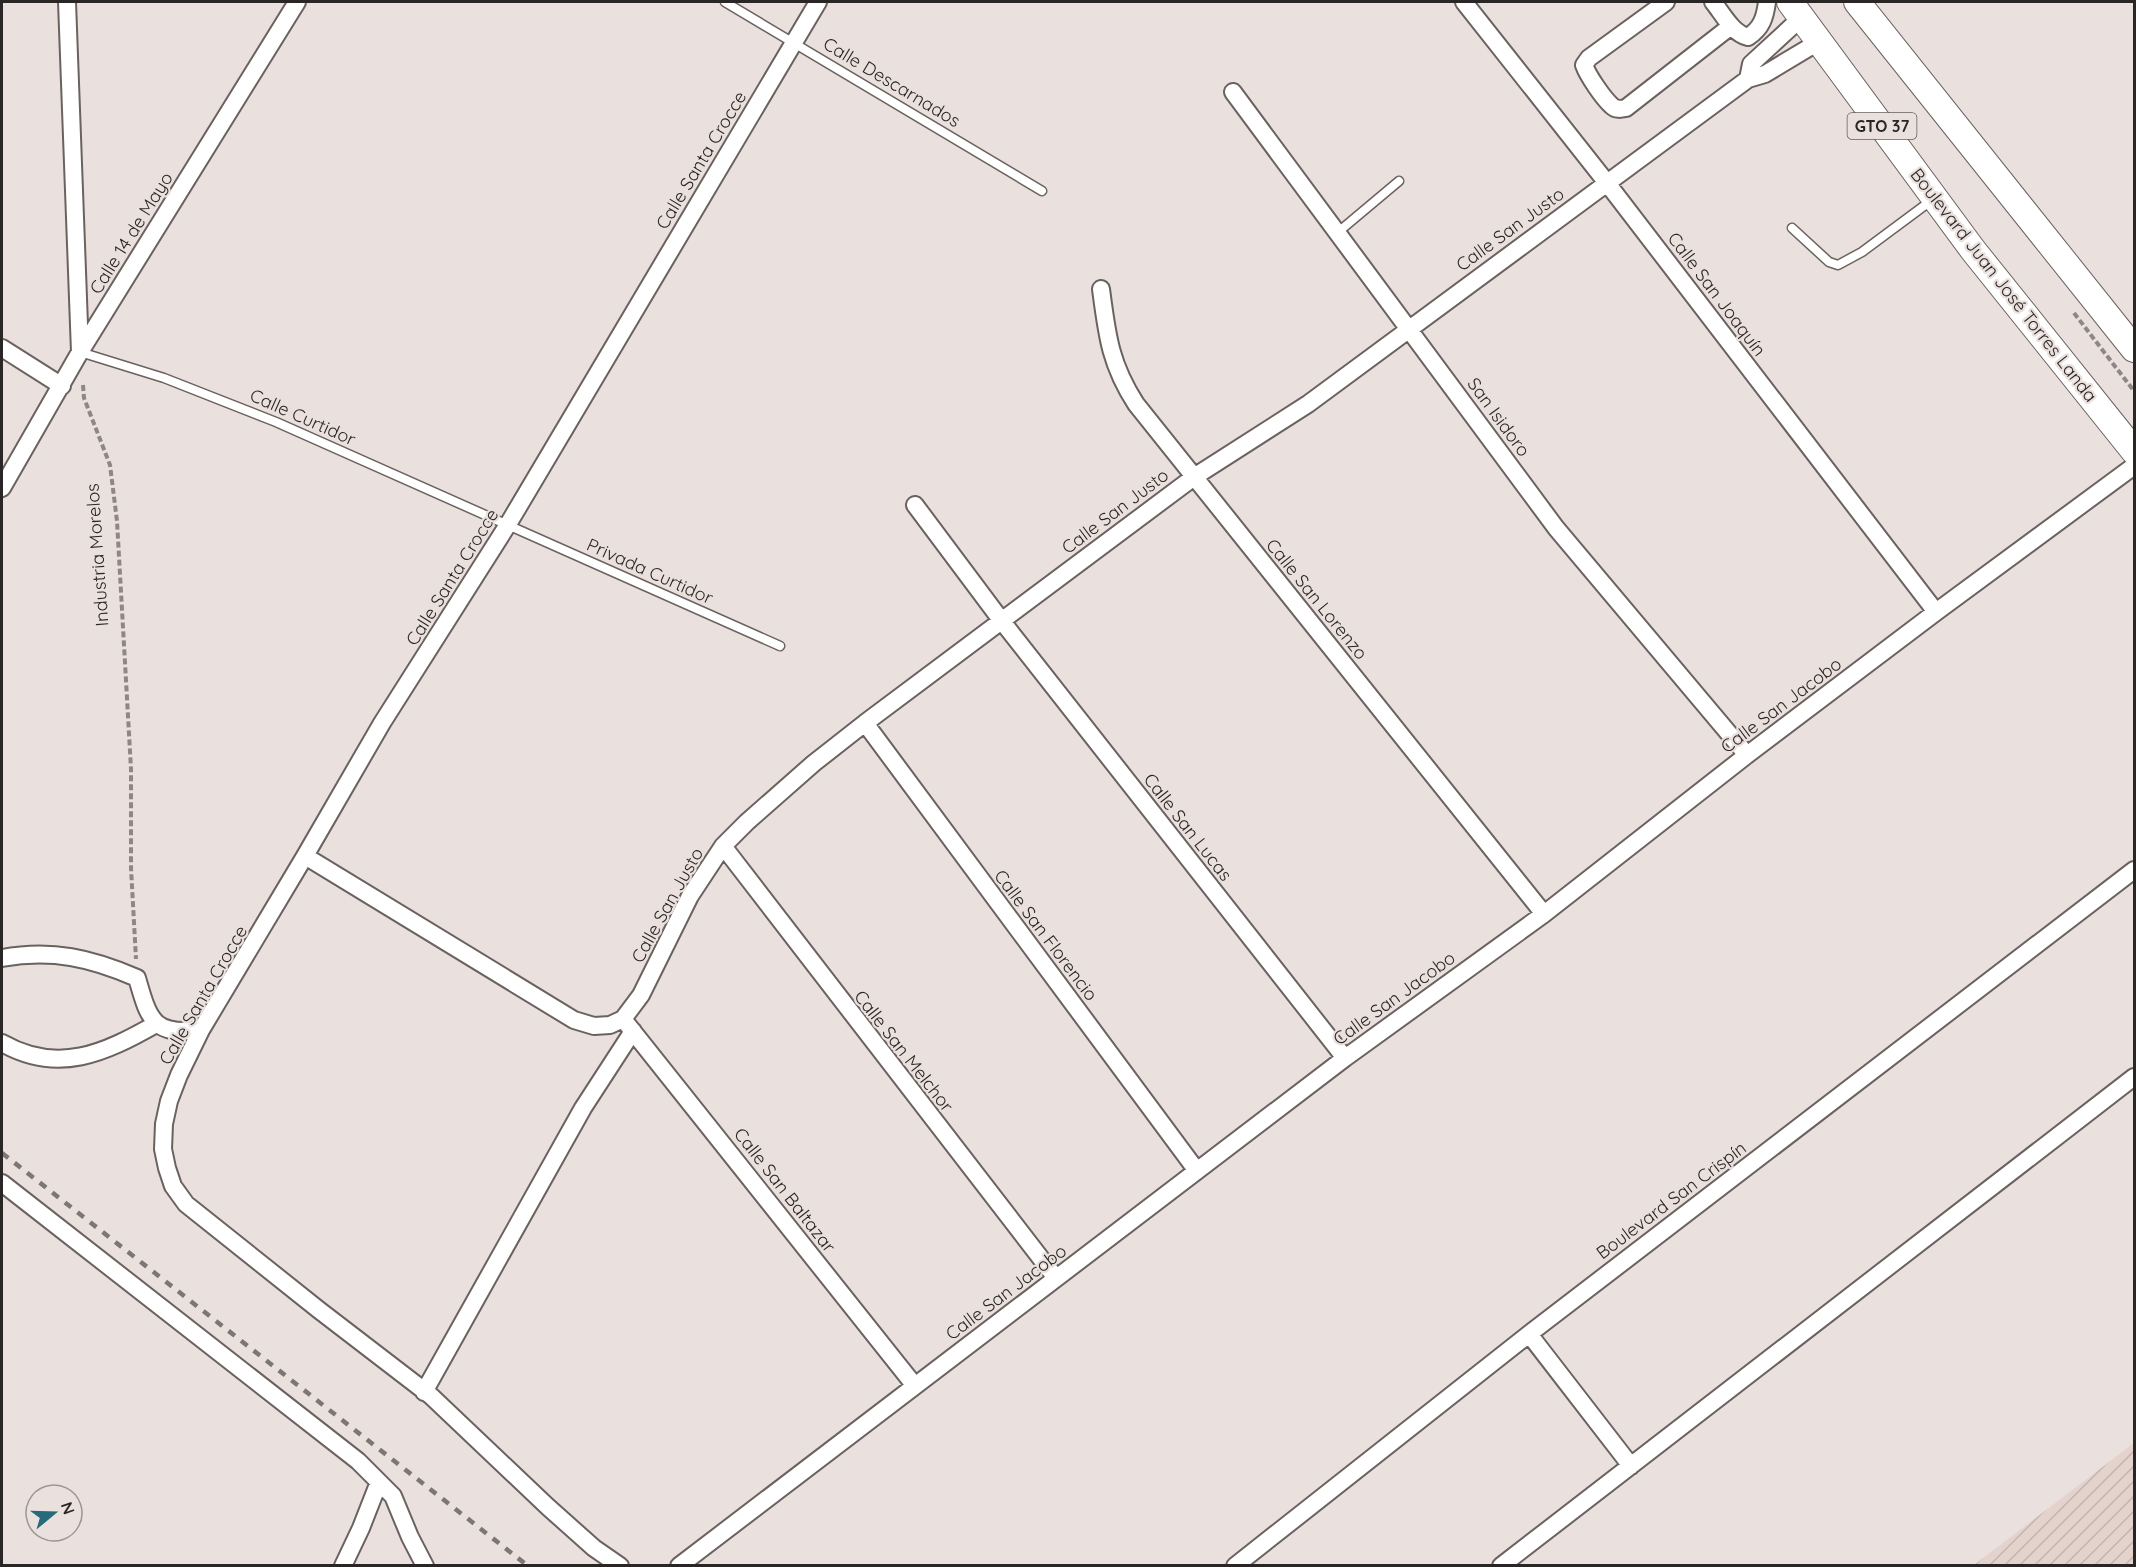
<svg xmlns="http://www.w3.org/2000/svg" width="2136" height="1567" font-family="Quicksand,sans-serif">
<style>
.industrial{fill:url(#industrial-furrows)}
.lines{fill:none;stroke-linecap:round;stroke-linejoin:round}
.service-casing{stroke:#6a625f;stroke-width:11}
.minor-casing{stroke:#6a625f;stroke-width:20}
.primary-casing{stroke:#6a625f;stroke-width:28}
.path{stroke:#8e8785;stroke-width:4;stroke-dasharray:6 3;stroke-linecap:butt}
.service{stroke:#fff;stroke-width:8}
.minor{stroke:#fff;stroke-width:16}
.primary{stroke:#fff;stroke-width:26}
.rail{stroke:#7c7674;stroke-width:4.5;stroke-dasharray:8 8;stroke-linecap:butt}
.labels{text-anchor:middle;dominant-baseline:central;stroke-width:4.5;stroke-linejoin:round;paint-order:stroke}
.shield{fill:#eae0dd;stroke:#635e5c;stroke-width:1.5}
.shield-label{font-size:16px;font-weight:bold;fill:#292625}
.street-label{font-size:18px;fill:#292625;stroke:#eae0dd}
</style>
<defs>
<pattern id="industrial-furrows" width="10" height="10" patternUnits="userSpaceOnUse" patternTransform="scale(1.5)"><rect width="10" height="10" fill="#e4d2cc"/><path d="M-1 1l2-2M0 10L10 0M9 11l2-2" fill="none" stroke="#c4b4af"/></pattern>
</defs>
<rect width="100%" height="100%" fill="#eae0dd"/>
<path class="industrial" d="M2134,1443V1565H1974Z"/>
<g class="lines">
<defs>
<path id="service" d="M725,2L1042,191
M1792,228L1829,262L1838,265L1862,252L1932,200
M1337,233L1399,181
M80,352L164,378L276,422L780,646"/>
<path id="minor" d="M67,2L80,352
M1464,2L1607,183L1936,612
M1666,2L1589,58L1584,65C1588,76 1603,98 1612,106C1616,110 1621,109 1626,108L1731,26
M1713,2C1723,14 1732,33 1748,37C1762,28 1765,17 1767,2
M1748,79L1751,64L1802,17
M1233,92L1556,528L1747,755
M1101,289C1107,335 1110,364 1136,404L1544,914
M2,348L62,386
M2,488L80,352L297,2
M915,505L1001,620L1345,1058
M865,723L1197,1171
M723,846L1056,1278
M305,856L574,1020L594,1026L610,1025L623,1019L641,995L690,896L723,846L747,822L814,763L865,723L1194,477L1308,404L1748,79L1765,74L1820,41
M2,958C52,949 91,958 137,978C149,1019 152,1036 201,1030
M623,1019L915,1386
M2,1043C58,1075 105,1053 156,1024
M2,1183L358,1461L393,1496L410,1537L425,1566
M1529,1334L1631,1466
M424,1392L583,1108L633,1031
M343,1566L361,1528L379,1482
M620,1566L594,1548L548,1507L431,1396L319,1310L186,1204L173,1186L167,1168L163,1149L164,1124L169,1101L179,1075L201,1030L305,856L382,723L507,526L818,2
M679,1566L1345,1058L1544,914L1747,755L1936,612L2134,466
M1235,1566L1529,1334L2134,870
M1501,1566L2134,1077"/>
<path id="primary" d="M1790,2L1973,250L2134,451
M1857,2L2134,349"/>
</defs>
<use href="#service" class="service-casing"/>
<use href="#minor" class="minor-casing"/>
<use href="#primary" class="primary-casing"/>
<path class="path" d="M2074,313L2134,391
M83,385L84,398L110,465L117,521L131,769V868L136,959"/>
<use href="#service" class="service"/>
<use href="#minor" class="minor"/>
<use href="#primary" class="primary"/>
<path class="rail" d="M2,1153L528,1566"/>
</g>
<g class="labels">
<rect class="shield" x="1847.5" y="113" width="69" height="26" rx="4.5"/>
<g class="shield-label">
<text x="1882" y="126">GTO 37</text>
</g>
<g class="street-label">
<text transform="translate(892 82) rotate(31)">Calle Descarnados</text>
<text transform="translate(701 160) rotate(-59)">Calle Santa Crocce</text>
<text transform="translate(1510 229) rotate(-36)">Calle San Justo</text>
<text transform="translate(131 233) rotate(-58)">Calle 14 de Mayo</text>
<text transform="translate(2004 285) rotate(52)">Boulevard Juan José Torres Landa</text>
<text transform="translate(1717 294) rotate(53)">Calle San Joaquín</text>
<text transform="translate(303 417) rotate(24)">Calle Curtidor</text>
<text transform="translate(1499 417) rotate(54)">San Isidoro</text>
<text transform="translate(1115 511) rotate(-37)">Calle San Justo</text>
<text transform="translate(97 555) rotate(-94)">Industria Morelos</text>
<text transform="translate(650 571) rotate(24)">Privada Curtidor</text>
<text transform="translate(452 577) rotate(-58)">Calle Santa Crocce</text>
<text transform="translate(1317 599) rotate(51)">Calle San Lorenzo</text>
<text transform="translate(1781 705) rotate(-37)">Calle San Jacobo</text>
<text transform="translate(1188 827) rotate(52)">Calle San Lucas</text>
<text transform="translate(667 905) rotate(-61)">Calle San Justo</text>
<text transform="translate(1046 935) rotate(53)">Calle San Florencio</text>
<text transform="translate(203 995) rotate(-60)">Calle Santa Crocce</text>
<text transform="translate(1394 998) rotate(-36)">Calle San Jacobo</text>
<text transform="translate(904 1051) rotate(52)">Calle San Melchor</text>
<text transform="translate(785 1190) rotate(52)">Calle San Baltazar</text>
<text transform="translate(1671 1200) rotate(-37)">Boulevard San Crispín</text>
<text transform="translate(1006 1292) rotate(-37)">Calle San Jacobo</text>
</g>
</g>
<rect width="2136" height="1567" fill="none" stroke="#292625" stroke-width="6"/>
<g transform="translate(54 1513) rotate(71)"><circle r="28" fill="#eae0dd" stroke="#9d9693" stroke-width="1.5"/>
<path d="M0-4.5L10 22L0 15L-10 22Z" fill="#266a7b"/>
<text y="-9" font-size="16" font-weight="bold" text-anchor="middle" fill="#292625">N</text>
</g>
</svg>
